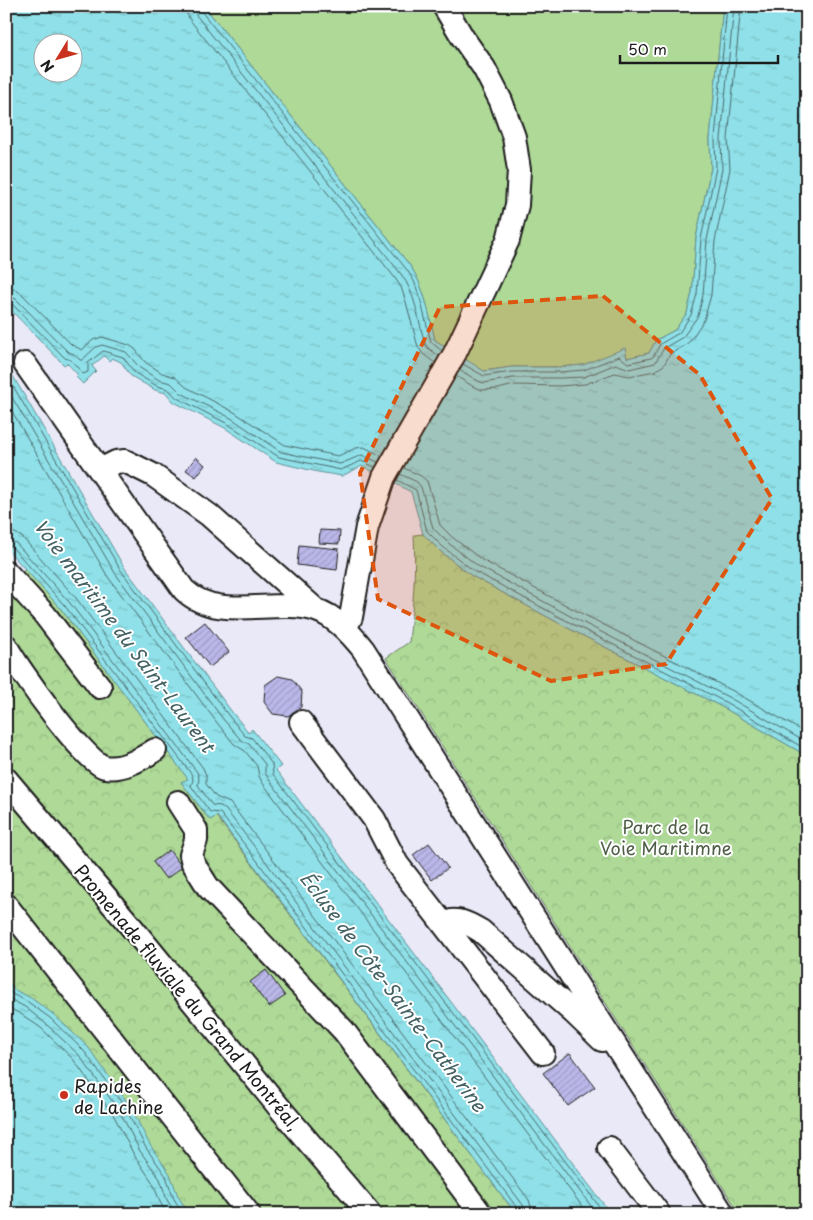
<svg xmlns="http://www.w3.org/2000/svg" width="813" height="1220" font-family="'Playpen Sans',sans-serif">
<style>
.grass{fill:#aed997;stroke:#657a5a}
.park{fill:url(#park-crowns);stroke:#657a5a}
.water{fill:url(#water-ripples);stroke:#619296;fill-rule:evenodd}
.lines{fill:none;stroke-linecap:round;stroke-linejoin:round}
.shore{stroke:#4a6a6e;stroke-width:1}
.building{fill:url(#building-hatch);stroke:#1c1c1c}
.minor-casing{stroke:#1c1c1c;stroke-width:26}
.minor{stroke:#fff;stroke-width:22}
.marked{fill:#de560d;fill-opacity:0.2;stroke:#de560d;stroke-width:4;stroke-dasharray:10 6;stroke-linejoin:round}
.poi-dot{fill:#c8321e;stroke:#fff;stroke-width:2}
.labels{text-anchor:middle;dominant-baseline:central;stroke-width:4;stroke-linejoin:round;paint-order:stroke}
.park-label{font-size:18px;fill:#4f5e47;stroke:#fff}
.street-label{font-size:18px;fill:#1c1c1c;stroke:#fff}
.poi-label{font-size:18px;fill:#1c1c1c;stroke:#fff;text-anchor:start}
.water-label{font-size:19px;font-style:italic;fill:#446163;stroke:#fff}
</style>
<defs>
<pattern id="park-crowns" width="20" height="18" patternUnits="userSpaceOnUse" patternTransform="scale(1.25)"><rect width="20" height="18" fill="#aed997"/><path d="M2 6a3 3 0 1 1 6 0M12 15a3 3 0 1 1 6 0" fill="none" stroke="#95ba82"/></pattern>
<pattern id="water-ripples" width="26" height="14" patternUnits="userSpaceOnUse" patternTransform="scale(1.25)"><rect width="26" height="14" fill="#8fe0e8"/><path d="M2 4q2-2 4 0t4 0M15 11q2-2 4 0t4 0" fill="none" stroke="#7bc0c6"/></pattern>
<pattern id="building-hatch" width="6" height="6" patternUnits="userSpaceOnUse" patternTransform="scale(1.25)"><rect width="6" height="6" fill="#bab7e9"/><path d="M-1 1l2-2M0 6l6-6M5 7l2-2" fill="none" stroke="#9f9dc7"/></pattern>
</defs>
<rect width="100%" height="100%" fill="#eae9f8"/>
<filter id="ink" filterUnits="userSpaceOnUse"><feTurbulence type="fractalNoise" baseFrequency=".02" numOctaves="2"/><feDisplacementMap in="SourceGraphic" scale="10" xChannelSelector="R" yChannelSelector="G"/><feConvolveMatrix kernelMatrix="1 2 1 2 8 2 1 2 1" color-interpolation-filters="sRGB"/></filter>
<g filter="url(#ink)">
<path class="grass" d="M204,6H723L710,139L711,168L696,238L692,293L687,313L675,330L656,340L649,353L627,358L625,349L583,365L560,367H512L483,371L435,340C429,315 425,289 411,267Z"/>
<path class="park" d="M423,534L440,551L472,576L566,627L724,708L807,756V1214H740L386,658L409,642C413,606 416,571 414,535Z
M25,569L61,609L189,780L181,782L210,820L216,816L516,1214H6V583Z"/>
<path class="water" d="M6,6H204L411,267C425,288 429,315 435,340L484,371L512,367H559L583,365L625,348L627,358L649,353L656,340L675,330L687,313L692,293L696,238L711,168L710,139L723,6H807V756L724,708L566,627L472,576L440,551L423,534L411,492L362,466L342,476L318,472L276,462L225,428L174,402L166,393L155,390L131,376L121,362L112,358L109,361L104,356L92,366L96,371L83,384L76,377L78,375L67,363L64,365L6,305ZM42,42H72V72H42Z
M6,364L124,567L232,712L249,733L252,729L281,766L276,770L611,1214H516L217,816L210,820L181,782L188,779L61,609L6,548Z
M6,978L15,990L31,998L53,1014L88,1047L130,1106L150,1145L170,1174L178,1196L189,1214H6Z"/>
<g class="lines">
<path class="shore" d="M186,6L187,14L190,20L395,278L401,287L406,302L418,347L423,354L435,363
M194,6L196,15L401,274C416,294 418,320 425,344L428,348L439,356
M200,6L201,11L407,270L414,281L420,298L431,342L442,351
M6,288L14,289L21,293L72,345L82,350L93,340L102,337L129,345L135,349L145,362L162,373L175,377L186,387L234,412L285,445L338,456L356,448L364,447L382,456
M6,296L16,299L68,352L74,354L80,360H82L96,347L102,345L126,352L140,368L159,380L171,383L181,393L231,418L281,452L340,464L362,455L378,462
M6,302L12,304L65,358L71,360L83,374L88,372V363L103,351L123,357L135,373L157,386L168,389L177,398L228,424L279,457L341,470L361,461L375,467
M463,364L484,376L512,372H560L584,370L619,356L628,363L651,358L654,356L660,344L679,333L691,315L697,294L701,239L716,168L715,139L727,6
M460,370L478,381L484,383L513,378H560L584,377L616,364L629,369L655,363L664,348L683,337L698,316L703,295L707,240L722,169L721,139L734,6
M6,374L120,569L228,715L245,736L252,738L272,764L273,774L605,1214
M456,376L474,387L482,390L498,389L514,385L560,386L585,384L615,373L629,376L655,371L664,365L670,354L684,346L690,341L704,320L711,295L715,241L730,169L728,139L741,6
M6,387L115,573L223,719L241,740L249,744L265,764V773L268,778L597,1214
M6,401L108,577L218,724L234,744L245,751L257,766L259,776L262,782L588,1214
M404,468L421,476L427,481L440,525L452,537L482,560L575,610L733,691L807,734
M400,474L417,482L421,487L433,528L447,542L478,566L572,617L730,698L807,743
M397,480L416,490L427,531L443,547L474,571L569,622L727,703L807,750
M6,531L15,533L22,537L76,598L203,768L206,775V784L216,797L230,803L263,846L529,1200L533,1214
M6,539L16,543L70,603L197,772L199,778L198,785L212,805L221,806L226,810L257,850L523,1205L526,1214
M6,545L12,547L65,606L192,775L193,780L191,786L210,812L220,813L252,854L518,1209L519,1214
M6,986L12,994L28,1002L50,1018L84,1051L126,1109L146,1148L166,1176L173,1197L183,1214
M6,997L25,1007L45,1023L79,1055L120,1112L140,1151L160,1179L167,1200L176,1214
M6,1007L21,1014L41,1028L73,1059L114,1116L134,1155L153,1183L160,1202L167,1214"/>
</g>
<path class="building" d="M196,457L205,465L196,477L186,470Z
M320,530L340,531L339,544L319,543Z
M299,545L339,549L337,570L297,565Z
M205,622L229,652L210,667L186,637Z
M278,676L292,679L302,692L301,707L288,716L273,714L264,702L265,685Z
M429,843L448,868L432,880L413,855Z
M169,850L182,867L166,879L153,862Z
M266,970L285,996L269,1007L250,982Z
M570,1053L595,1087L568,1106L543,1073Z"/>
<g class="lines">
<defs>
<path id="minor" d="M25,364L184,590C219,623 274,597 316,610C335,616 351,634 363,649L723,1214
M100,470L116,462L125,461L153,475L209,515L316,610
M6,572L45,615L100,687
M345,629L351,617L367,527L384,477L455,353L508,240L517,205L519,170L514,137L501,101L484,68L463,38L444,6
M6,646C17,667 85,763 105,767C123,770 141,759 155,750
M301,722L374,819L397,864L543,1053
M6,779L129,924L283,1112L370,1214
M178,802L196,830V840L191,855L193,863L208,887L344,1031L481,1214
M6,905L249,1214
M444,924C456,916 469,924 481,931L574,1013L602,1040
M609,1148L659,1214"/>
</defs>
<use href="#minor" class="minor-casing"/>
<use href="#minor" class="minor"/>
</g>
</g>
<path class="marked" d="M603,296L700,375L772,499L666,664L551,681L378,599L360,473L440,307Z"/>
<circle class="poi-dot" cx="64" cy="1095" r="5"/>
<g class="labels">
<g class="park-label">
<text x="666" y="826">Parc de la<tspan x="666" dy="21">Voie Maritimne</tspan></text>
</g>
<g class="street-label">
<text transform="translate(188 997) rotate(50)">Promenade fluviale du Grand Montréal,</text>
</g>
<g class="poi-label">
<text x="74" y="1085">Rapides<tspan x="74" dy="21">de Lachine</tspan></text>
</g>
<g class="water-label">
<text transform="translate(125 635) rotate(53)">Voie maritime du Saint-Laurent</text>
<text transform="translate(394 991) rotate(53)">Écluse de Côte-Sainte-Catherine</text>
</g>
</g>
<rect width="813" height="1220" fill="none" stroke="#fff" stroke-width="25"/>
<rect x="12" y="12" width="788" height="1195" fill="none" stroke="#1c1c1c" stroke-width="2" filter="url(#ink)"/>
<g transform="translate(58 58) rotate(233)"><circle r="24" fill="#ffffff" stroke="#a4a4a4"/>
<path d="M0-4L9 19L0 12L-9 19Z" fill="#c8321e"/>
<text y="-8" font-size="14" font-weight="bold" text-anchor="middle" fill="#1c1c1c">N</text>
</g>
<path d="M620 55v8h158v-8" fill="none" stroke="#1c1c1c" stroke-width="2.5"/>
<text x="628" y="55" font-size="15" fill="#1c1c1c" stroke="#ffffff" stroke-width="4" paint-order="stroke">50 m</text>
</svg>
